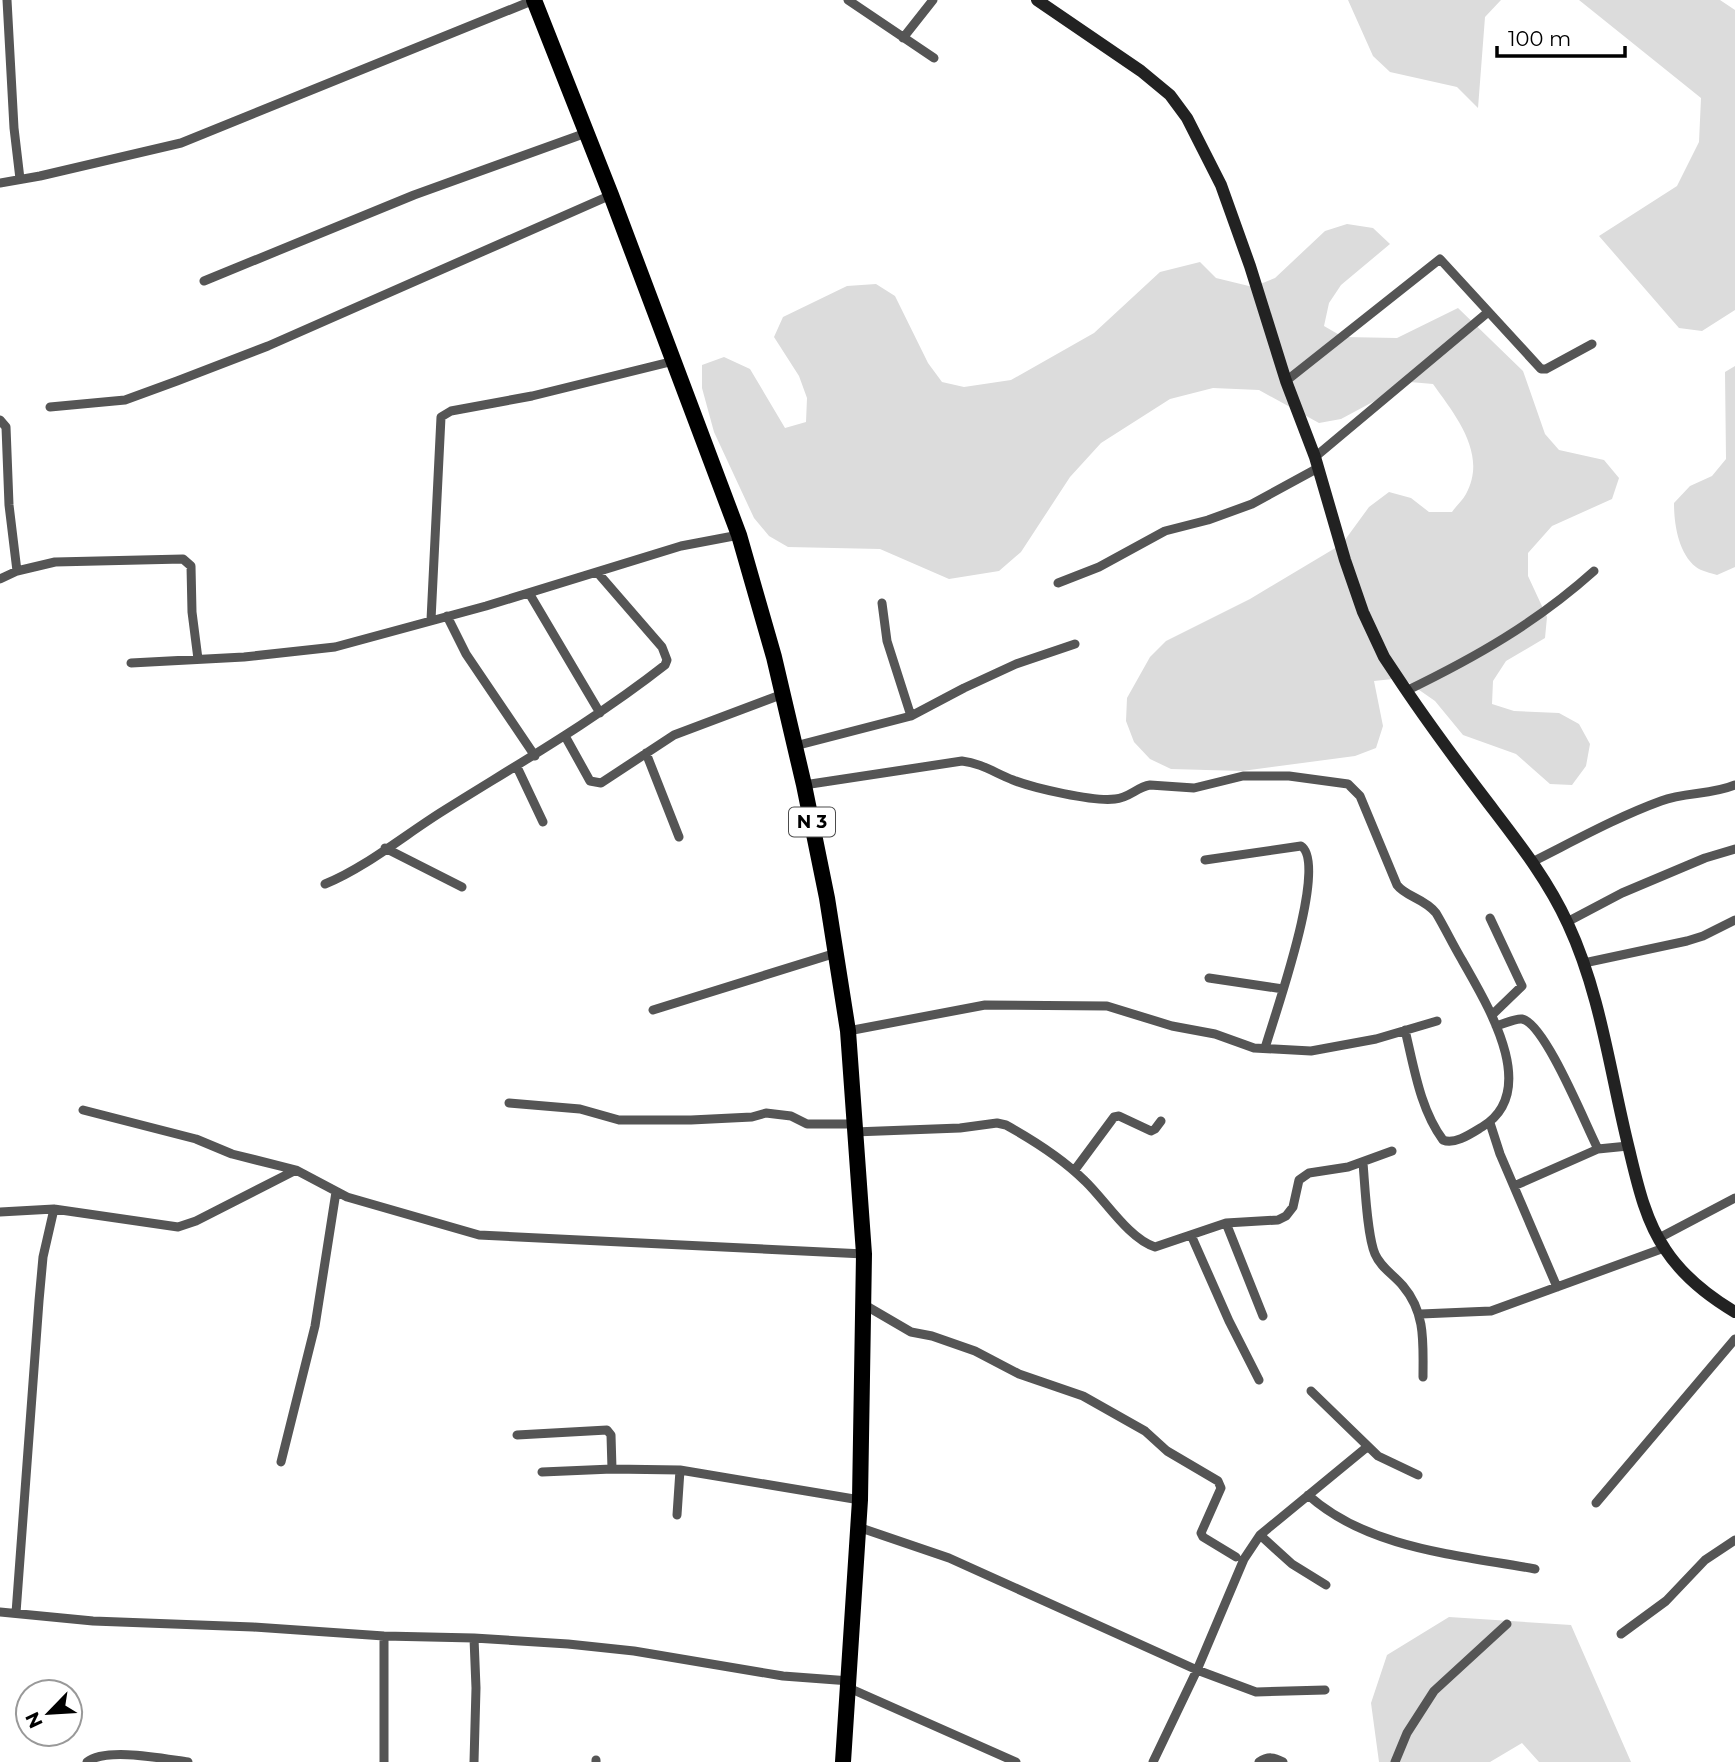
<svg xmlns="http://www.w3.org/2000/svg" width="1735" height="1762" font-family="Montserrat,sans-serif">
<style>
.green{fill:#dcdcdc}
.lines{fill:none;stroke-linecap:round;stroke-linejoin:round}
.minor{stroke:#555;stroke-width:9}
.secondary{stroke:#222;stroke-width:12}
.trunk{stroke:#000;stroke-width:16}
.labels{text-anchor:middle;dominant-baseline:central;stroke-width:7;stroke-linejoin:round;paint-order:stroke}
.shield{fill:#fff;stroke:#4c4c4c;stroke-width:2}
.shield-label{font-size:18px;font-weight:bold;fill:#000}
</style>
<rect width="100%" height="100%" fill="#fff"/>
<path class="green" d="M1348,0H1501L1485,17L1478,108L1457,87L1390,72L1373,56Z
M1579,0H1720L1735,10V310L1702,331L1679,328L1599,236L1677,186L1699,142L1701,98Z
M1347,224L1373,228L1390,244L1341,285L1329,303L1324,326L1343,337L1397,338L1458,308L1523,371L1545,434L1559,450L1604,460L1619,478L1612,499L1552,526L1528,553V576L1547,617L1545,638L1506,661L1493,681L1492,704L1514,711L1559,713L1579,724L1590,744L1586,766L1572,785L1550,784L1516,754L1463,735L1435,701L1402,678L1374,681L1383,726L1376,748L1355,756L1242,771L1171,769L1150,759L1134,742L1126,721L1127,698L1150,657L1166,641L1250,599L1342,544L1369,507L1389,492L1411,498L1429,512H1452C1456,506 1463,500 1466,494C1488,454 1455,415 1433,384L1410,382L1341,419L1319,423L1259,390L1213,388L1170,399L1101,443L1070,477L1021,552L999,571L949,579L880,549L788,547L769,536L754,518L714,432L702,388V365L724,357L750,369L785,428L806,422L807,398L799,376L774,337L783,317L847,286L876,284L895,296L928,363L942,382L964,387L1011,380L1094,333L1160,272L1200,262L1216,278L1253,287L1275,278L1325,231Z
M1735,366V567L1717,575C1711,573 1701,571 1696,567C1678,553 1674,523 1674,503L1690,486L1712,476L1726,459L1725,372Z
M1449,1617L1571,1625L1631,1762H1539L1522,1743L1490,1762H1379L1371,1703L1387,1655Z"/>
<g class="lines">
<path class="minor" d="M7,0L14,128L20,179
M848,0L934,58
M903,38L933,0
M0,183L40,176L181,143L534,0
M204,281L414,195L586,133
M1286,381L1440,259L1541,369H1546L1592,344
M50,407L125,400L177,381L268,346L611,195
M0,420L6,427L9,505L17,571
M1315,457L1487,313
M0,579L17,571L55,562L183,559L191,566L192,612L198,659
M1058,583L1099,567L1165,531L1208,520L1252,504L1318,468
M529,593L600,713
M882,603L887,641L911,716
M447,616L466,654L535,756
M431,620L441,417L451,411L532,396L674,361
M131,663L244,657L335,647L486,606L681,546L739,535
M1406,691C1476,657 1536,623 1594,571
M565,736L590,781L601,783L674,735L783,694
M795,746L911,716L964,688L1016,664L1075,644
M646,753L679,837
M517,767L543,822
M804,785L962,761C981,763 995,773 1013,780C1033,788 1094,802 1115,799C1129,798 1137,787 1150,785L1194,788L1243,776H1289L1348,784L1360,796L1397,885C1406,897 1424,898 1436,913C1445,928 1453,945 1462,960C1486,1003 1542,1091 1482,1127C1472,1133 1455,1145 1443,1140C1420,1109 1414,1067 1405,1030
M385,848L462,887
M1205,860L1301,846C1329,863 1274,1017 1265,1048
M1532,862C1574,841 1617,817 1661,801C1685,792 1712,795 1735,785
M325,884C365,868 406,834 443,811C518,764 595,720 665,665L667,660L662,647L597,572
M1490,918L1522,986L1492,1015
M1567,922L1622,893L1705,858L1735,849
M1584,963L1687,941L1703,936L1735,920
M1209,978L1283,989
M653,1010L836,953
M1496,1026C1504,1024 1515,1018 1522,1019C1545,1023 1586,1126 1598,1149
M848,1031L985,1005L1107,1006L1172,1026L1215,1034L1254,1048L1311,1051L1376,1039L1437,1021
M509,1103L580,1109L619,1120H691L752,1117L766,1113L791,1116L807,1124H854
M83,1110L196,1139L232,1154L296,1170L347,1197L479,1235L864,1254
M1490,1123L1500,1154L1557,1287
M854,1132L960,1128L997,1123L1006,1125C1033,1140 1063,1159 1085,1181C1105,1200 1129,1239 1155,1247L1226,1223L1278,1220L1286,1216L1293,1207L1299,1180L1309,1173L1348,1167L1392,1151
M1363,1163C1365,1186 1367,1235 1375,1254C1381,1268 1393,1274 1403,1286C1426,1313 1423,1343 1423,1377
M1074,1171L1114,1117L1119,1116L1151,1131L1155,1129L1161,1121
M1514,1186L1598,1149L1628,1146
M0,1212L54,1209L178,1227L196,1221L296,1170
M1226,1223L1263,1316
M1191,1235L1229,1321L1259,1380
M1659,1238L1735,1198
M863,1304L911,1332L932,1336L975,1351L1019,1374L1083,1396L1145,1431L1167,1451L1218,1481L1221,1488L1201,1533L1203,1537L1236,1557
M1421,1314L1491,1311L1664,1248
M1311,1391L1378,1456L1418,1475
M517,1435L607,1430L611,1435L612,1469
M281,1462L315,1326L336,1192
M542,1472L612,1469L680,1470L860,1500
M1308,1495C1368,1549 1459,1555 1535,1569
M1596,1503L1735,1339
M677,1515L680,1470
M858,1527L949,1558L1197,1670L1256,1692L1325,1690
M1260,1535L1292,1564L1326,1585
M0,1612L93,1621L253,1627L384,1636L474,1638L568,1644L634,1651L783,1676L850,1681
M16,1613L39,1301L43,1257L54,1209
M1621,1634L1666,1601L1705,1560L1735,1540
M849,1688L1016,1762
M87,1762C106,1747 165,1759 188,1762
M384,1762V1636
M474,1762L476,1688L474,1638
M596,1762V1760
M1153,1762L1197,1670L1244,1559L1260,1535L1367,1447
M1259,1762C1268,1756 1274,1757 1283,1762
M1395,1762L1407,1733L1434,1691L1507,1624"/>
<path class="secondary" d="M1037,0L1141,71L1170,95L1187,118L1221,185L1250,266L1286,381L1315,457L1345,560L1363,612L1384,657L1396,675C1425,719 1457,762 1489,804C1518,842 1548,880 1568,924C1601,995 1610,1073 1629,1149C1637,1182 1645,1220 1665,1249C1682,1275 1708,1296 1735,1312"/>
<path class="trunk" d="M534,0L611,195L739,535L774,657L804,785L827,898L848,1031L864,1254L860,1500L843,1762"/>
</g>
<g class="labels">
<rect class="shield" x="789" y="807.5" width="46" height="29" rx="5"/>
<g class="shield-label">
<text x="812" y="822">N 3</text>
</g>
</g>
<g transform="translate(49 1713) rotate(245)"><circle r="33" fill="#ffffff" stroke="#999999" stroke-width="2"/>
<path d="M0-5L12 26L0 18L-12 26Z" fill="#000000"/>
<text y="-10" font-size="19" font-weight="bold" text-anchor="middle" fill="#000000">N</text>
</g>
<path d="M1497 46v10h128v-10" fill="none" stroke="#000000" stroke-width="3.5"/>
<text x="1508" y="46" font-size="21" fill="#000000" stroke="#ffffff" stroke-width="5" paint-order="stroke">100 m</text>
</svg>
